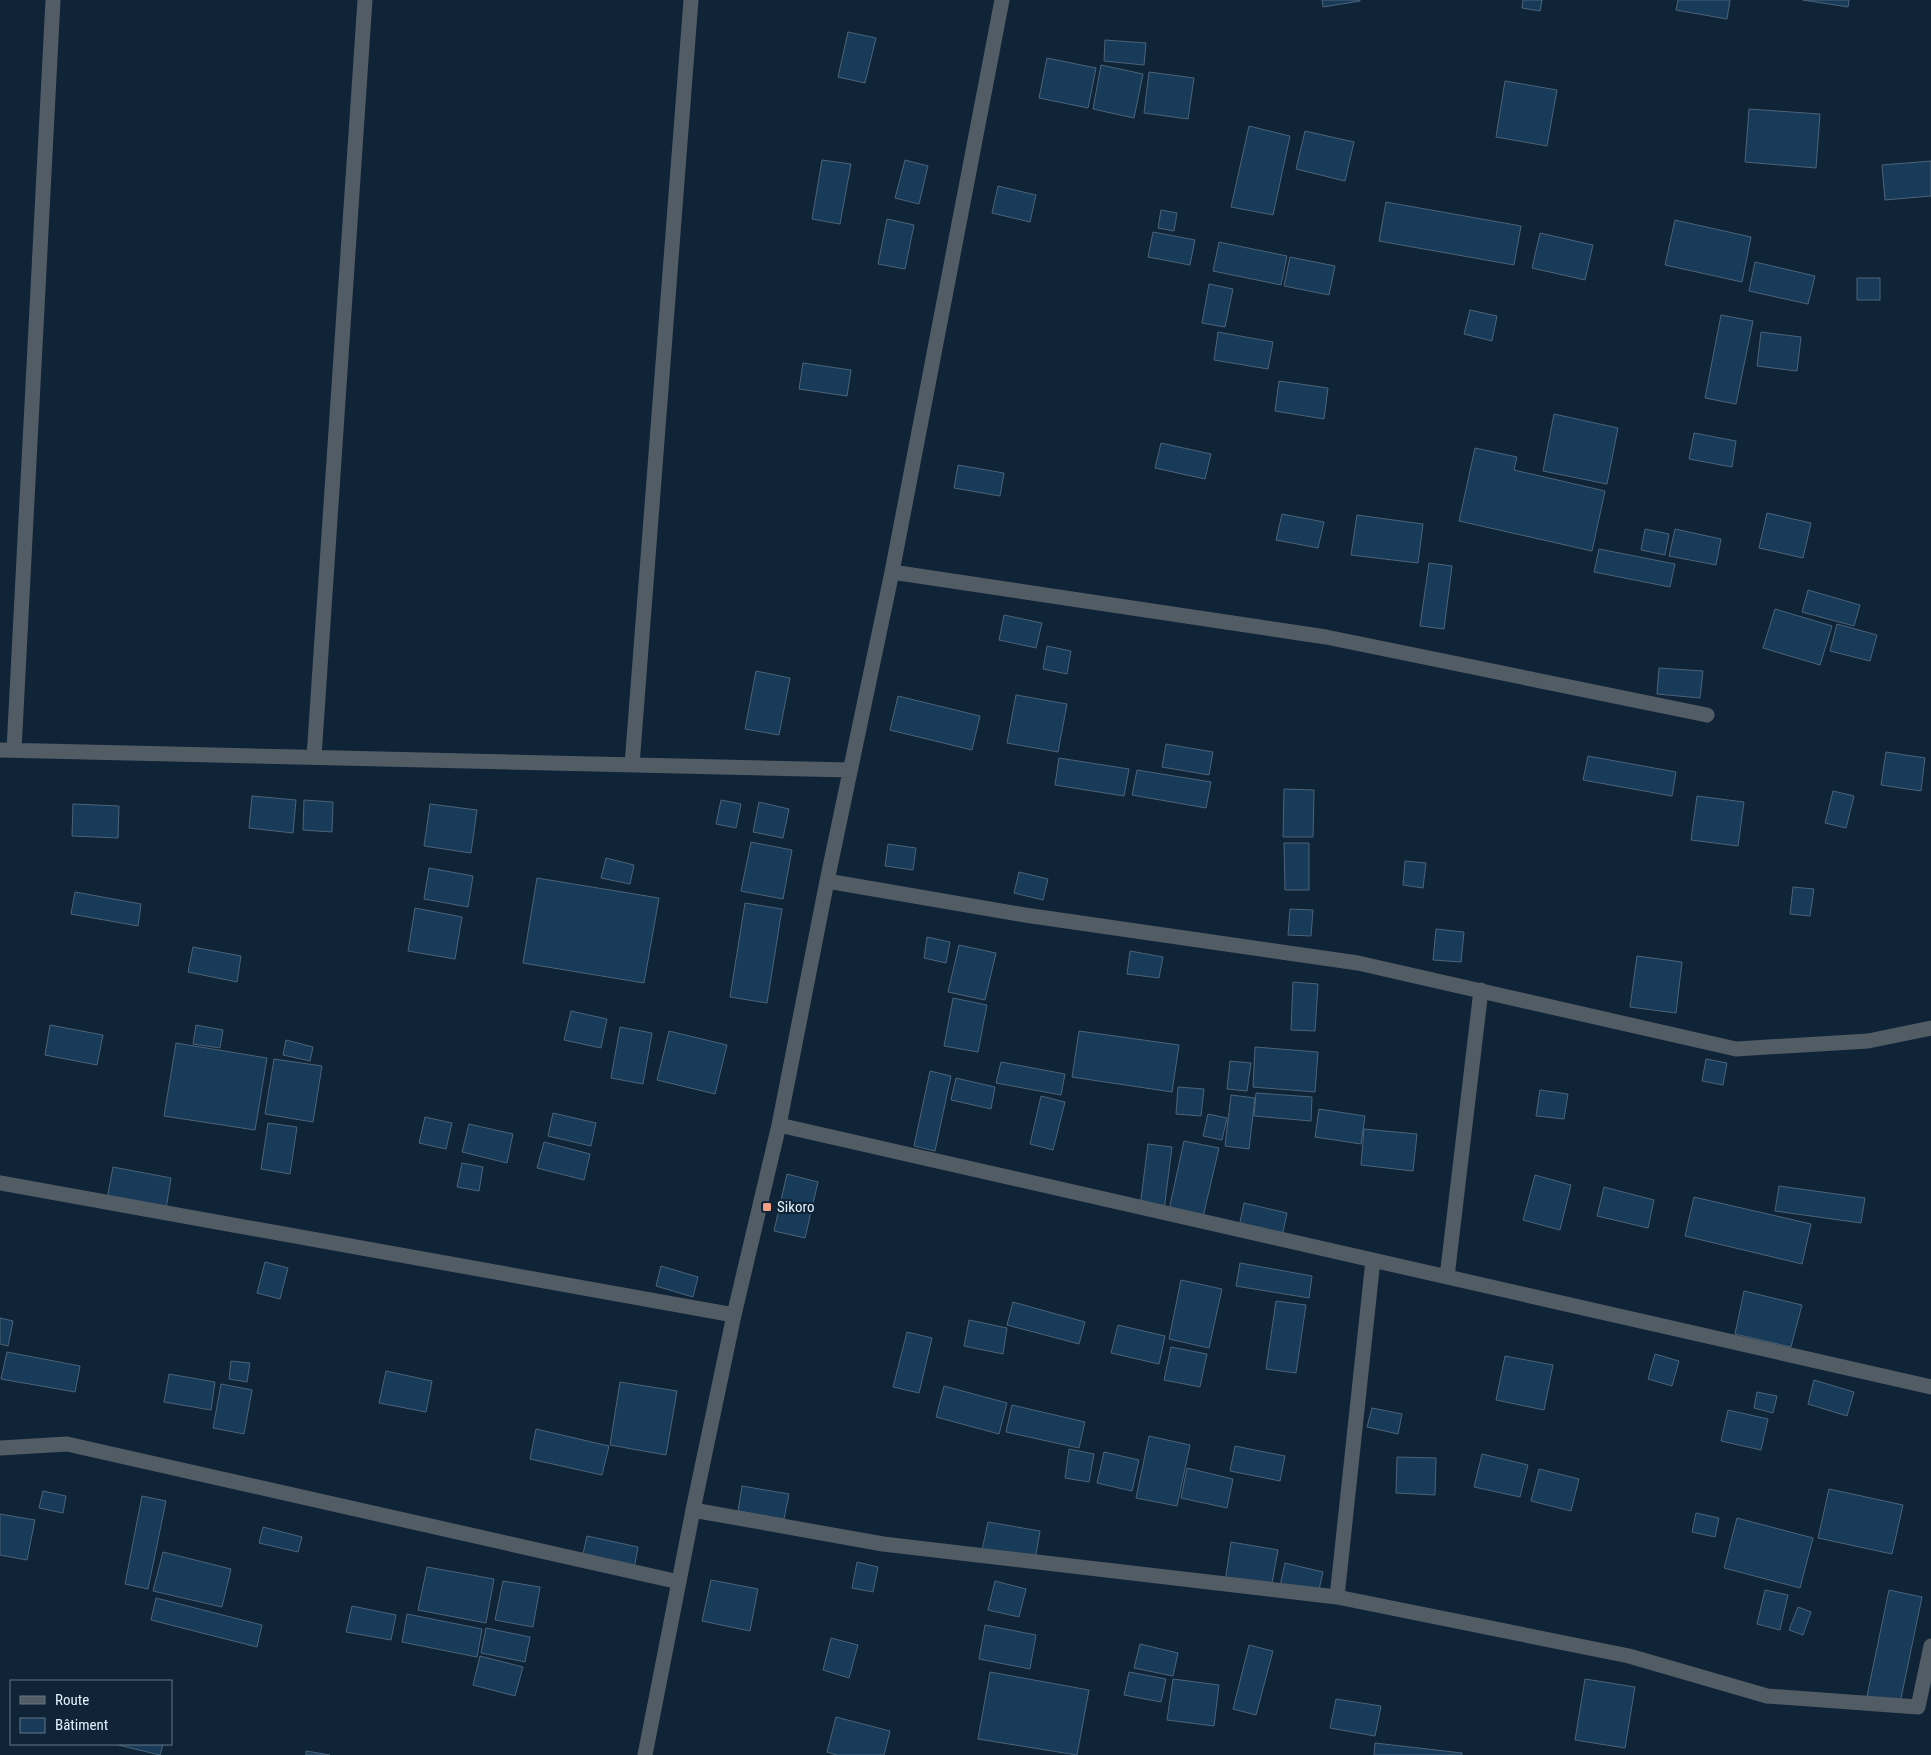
<svg xmlns="http://www.w3.org/2000/svg" width="1931" height="1755" font-family="'Roboto Condensed',sans-serif">
<style>
.building{fill:#173b59;stroke:#4c6379}
.lines{fill:none;stroke-linecap:round;stroke-linejoin:round}
.minor{stroke:#525c65;stroke-width:15}
.poi-dot{fill:#f39f83;stroke:#0f2437;stroke-width:2}
.labels{text-anchor:middle;dominant-baseline:central;stroke-width:4.5;stroke-linejoin:round;paint-order:stroke}
.poi-label{font-size:15px;fill:#e3f1fd;stroke:#0f2437;text-anchor:start}
</style>
<rect width="100%" height="100%" fill="#0f2437"/>
<path class="building" d="M1322,0H1360V1L1323,7Z
M1523,0H1542L1540,11L1522,8Z
M1678,0H1730L1727,19L1676,10Z
M1803,0H1849L1848,7Z
M848,32L876,38L865,83L838,77Z
M1105,40L1146,43L1144,65L1104,61Z
M1047,58L1096,68L1088,108L1039,98Z
M1101,65L1143,74L1134,118L1093,109Z
M1149,72L1194,78L1188,119L1144,113Z
M1505,81L1557,90L1547,146L1496,137Z
M1749,109L1820,114L1816,168L1745,162Z
M1249,126L1290,136L1273,215L1231,207Z
M1305,131L1354,142L1345,181L1296,169Z
M822,160L851,164L840,224L812,219Z
M905,160L928,166L919,204L895,198Z
M1931,161V196L1885,200L1882,165Z
M998,186L1036,195L1030,222L992,213Z
M1386,202L1521,226L1514,265L1379,241Z
M1161,210L1177,213L1174,231L1158,228Z
M887,219L914,225L905,269L878,264Z
M1675,220L1751,237L1742,282L1665,265Z
M1153,232L1195,240L1190,265L1148,257Z
M1540,233L1593,245L1585,280L1532,268Z
M1219,242L1287,256L1281,285L1213,271Z
M1290,257L1335,266L1329,295L1284,286Z
M1755,262L1815,276L1808,304L1749,291Z
M1857,278H1880V300H1857Z
M1209,284L1233,289L1225,327L1202,323Z
M1470,310L1497,316L1492,341L1464,334Z
M1721,315L1753,321L1736,404L1705,398Z
M1218,332L1273,342L1268,369L1214,360Z
M1761,332L1801,337L1797,371L1757,366Z
M803,363L851,370L847,396L799,389Z
M1279,381L1328,388L1324,419L1275,411Z
M1554,414L1618,428L1607,484L1543,471Z
M1694,433L1736,441L1732,467L1689,459Z
M1161,443L1211,454L1205,479L1155,468Z
M1475,448L1517,457L1514,470L1605,491L1592,551L1459,521Z
M958,465L1004,473L1000,496L954,488Z
M1767,513L1811,523L1803,558L1759,548Z
M1282,514L1324,522L1318,548L1276,540Z
M1357,515L1423,524L1418,563L1351,555Z
M1645,529L1669,534L1665,555L1641,550Z
M1675,529L1721,539L1716,565L1669,556Z
M1599,549L1675,564L1670,587L1594,572Z
M1429,563L1452,566L1444,629L1420,626Z
M1808,590L1860,605L1854,626L1802,612Z
M1775,609L1832,626L1820,665L1763,648Z
M1004,615L1042,623L1036,648L999,640Z
M1837,624L1877,635L1870,661L1830,651Z
M1047,646L1071,651L1067,674L1043,669Z
M1659,668L1703,671L1700,698L1657,694Z
M756,671L790,678L779,735L745,729Z
M1016,695L1067,704L1058,752L1007,743Z
M898,696L980,716L972,750L890,730Z
M1166,744L1213,752L1209,775L1162,767Z
M1886,752L1925,758L1921,791L1881,785Z
M1588,756L1676,772L1672,796L1583,780Z
M1059,758L1129,769L1124,796L1055,785Z
M1137,770L1211,782L1206,808L1132,795Z
M1284,789L1314,790L1313,837H1283Z
M1833,791L1854,796L1846,828L1825,823Z
M252,796L296,800L293,833L249,828Z
M1697,796L1744,802L1738,846L1691,840Z
M304,800L333,802L332,832L303,830Z
M721,800L741,804L736,828L716,824Z
M759,802L789,809L783,838L753,832Z
M73,804L119,806L118,838L72,836Z
M430,804L477,810L471,853L424,846Z
M751,842L792,850L783,899L741,891Z
M1284,843H1309V890H1285Z
M888,844L916,848L913,870L885,866Z
M606,858L634,865L630,884L601,878Z
M1405,861L1426,863L1423,888L1403,885Z
M429,868L473,876L468,907L424,899Z
M1019,872L1048,879L1043,900L1014,893Z
M537,878L659,898L644,983L523,963Z
M1793,887L1814,889L1810,916L1790,914Z
M75,892L141,904L138,926L71,914Z
M745,903L782,909L767,1003L730,997Z
M415,908L462,917L455,959L408,951Z
M1290,909L1313,910L1311,936L1288,935Z
M1436,929L1464,932L1461,962L1433,960Z
M927,937L950,942L946,963L924,958Z
M959,945L996,953L985,1000L948,992Z
M193,947L241,956L237,982L188,972Z
M1130,951L1163,957L1159,978L1127,974Z
M1637,956L1682,962L1676,1013L1630,1007Z
M1293,982L1318,984L1315,1031L1291,1030Z
M953,998L987,1005L978,1052L944,1046Z
M571,1011L607,1019L601,1048L564,1040Z
M50,1025L103,1035L97,1065L45,1055Z
M196,1025L223,1030L220,1048L193,1044Z
M620,1027L652,1033L643,1084L611,1078Z
M669,1031L727,1045L715,1094L657,1080Z
M1079,1031L1179,1045L1172,1092L1072,1077Z
M286,1040L313,1047L310,1061L283,1055Z
M176,1043L267,1058L255,1130L164,1116Z
M1255,1047L1318,1052L1315,1092L1253,1087Z
M274,1059L322,1066L313,1122L265,1114Z
M1706,1059L1727,1063L1723,1085L1702,1081Z
M1230,1061L1251,1063L1247,1091L1227,1089Z
M1001,1062L1065,1074L1061,1095L996,1083Z
M930,1071L951,1076L935,1151L914,1146Z
M956,1078L995,1087L991,1109L951,1100Z
M1178,1087L1204,1089L1201,1116L1176,1114Z
M1540,1090L1568,1094L1564,1119L1536,1116Z
M1256,1093L1312,1097L1311,1121L1254,1116Z
M1231,1095L1255,1098L1249,1149L1225,1146Z
M1041,1096L1065,1102L1053,1150L1030,1144Z
M1319,1109L1365,1116L1361,1144L1315,1137Z
M553,1113L596,1123L591,1146L548,1136Z
M1208,1114L1227,1118L1222,1140L1203,1136Z
M425,1117L452,1123L446,1149L419,1143Z
M268,1123L297,1127L290,1174L261,1169Z
M469,1124L513,1134L507,1163L462,1152Z
M1364,1129L1417,1134L1413,1171L1361,1165Z
M1184,1141L1219,1148L1203,1217L1169,1210Z
M544,1142L590,1154L584,1180L537,1168Z
M1148,1144L1172,1147L1164,1210L1140,1207Z
M462,1163L483,1167L479,1191L457,1187Z
M113,1167L171,1178L166,1209L107,1199Z
M787,1174L818,1182L805,1238L774,1231Z
M1535,1175L1571,1185L1560,1230L1523,1220Z
M1779,1186L1865,1198L1861,1223L1775,1211Z
M1604,1187L1654,1200L1648,1228L1597,1216Z
M1694,1197L1811,1224L1802,1264L1685,1236Z
M1244,1203L1287,1213L1281,1241L1238,1232Z
M265,1262L288,1268L280,1299L257,1293Z
M1240,1263L1312,1276L1309,1298L1236,1286Z
M661,1266L698,1277L693,1297L656,1286Z
M1181,1280L1222,1289L1209,1348L1169,1339Z
M1744,1291L1802,1305L1791,1347L1735,1334Z
M1276,1301L1306,1305L1296,1373L1266,1369Z
M1013,1302L1085,1322L1079,1344L1007,1325Z
M0,1318L13,1321L8,1346L0,1344Z
M969,1320L1007,1328L1003,1354L964,1346Z
M1118,1325L1165,1336L1159,1364L1111,1353Z
M907,1332L932,1338L919,1393L893,1387Z
M1171,1347L1207,1354L1200,1387L1164,1380Z
M7,1352L80,1366L75,1392L1,1379Z
M1655,1354L1679,1361L1672,1386L1648,1379Z
M1505,1356L1553,1365L1544,1410L1496,1400Z
M231,1361L250,1363L247,1382L229,1379Z
M386,1371L432,1381L426,1412L379,1403Z
M169,1374L215,1382L211,1410L164,1402Z
M1814,1380L1854,1392L1847,1416L1808,1404Z
M620,1382L677,1391L666,1455L610,1445Z
M221,1384L252,1390L244,1434L213,1428Z
M944,1386L1007,1403L999,1434L936,1417Z
M1757,1392L1777,1396L1773,1413L1754,1408Z
M1012,1405L1085,1422L1079,1448L1006,1432Z
M1372,1408L1402,1414L1398,1434L1367,1427Z
M1728,1410L1768,1419L1761,1450L1721,1441Z
M536,1429L609,1446L602,1475L530,1459Z
M1149,1436L1190,1445L1177,1506L1136,1498Z
M1235,1446L1285,1456L1280,1481L1230,1471Z
M1069,1449L1094,1454L1089,1482L1065,1478Z
M1104,1452L1139,1460L1132,1491L1097,1483Z
M1482,1454L1528,1465L1520,1497L1474,1487Z
M1397,1457L1436,1458L1435,1495L1396,1493Z
M1187,1468L1233,1479L1227,1508L1181,1498Z
M1539,1469L1579,1479L1571,1511L1531,1501Z
M742,1486L789,1494L784,1519L738,1511Z
M1829,1489L1903,1505L1892,1554L1818,1538Z
M43,1491L66,1496L63,1513L39,1508Z
M142,1496L166,1501L148,1589L125,1584Z
M1696,1513L1719,1518L1715,1537L1692,1532Z
M0,1514L35,1520L27,1560L0,1555Z
M1737,1518L1813,1538L1800,1588L1724,1568Z
M988,1522L1040,1531L1035,1560L982,1550Z
M263,1527L302,1537L298,1552L259,1543Z
M587,1536L638,1547L633,1574L581,1563Z
M1231,1542L1278,1550L1271,1589L1225,1582Z
M163,1552L231,1569L222,1607L153,1591Z
M857,1562L878,1567L873,1592L852,1588Z
M1285,1563L1323,1572L1318,1594L1280,1586Z
M427,1567L494,1579L486,1623L418,1610Z
M711,1580L758,1589L750,1631L702,1621Z
M503,1581L540,1587L533,1627L495,1620Z
M995,1581L1026,1589L1019,1617L988,1610Z
M1765,1590L1788,1595L1780,1630L1757,1624Z
M1889,1590L1922,1597L1900,1703L1867,1696Z
M156,1598L262,1625L257,1647L151,1620Z
M352,1606L396,1615L391,1640L346,1632Z
M1798,1607L1811,1612L1803,1635L1789,1630Z
M407,1614L482,1629L477,1657L402,1642Z
M985,1625L1036,1635L1030,1669L979,1659Z
M486,1628L530,1637L525,1662L481,1653Z
M831,1638L858,1645L849,1678L823,1670Z
M1140,1644L1178,1653L1173,1676L1134,1668Z
M1249,1645L1273,1651L1256,1715L1233,1709Z
M480,1656L523,1667L515,1696L473,1685Z
M990,1672L1089,1690L1077,1755L978,1739Z
M1129,1672L1166,1679L1161,1702L1124,1695Z
M1173,1679L1219,1685L1214,1726L1167,1720Z
M1585,1679L1635,1687L1625,1748L1575,1740Z
M1336,1699L1381,1706L1375,1736L1330,1728Z
M836,1717L890,1731L884,1755H837L827,1752Z
M1375,1743L1462,1753V1755H1374Z
M114,1744H163L160,1755Z
M306,1751L330,1755H306Z"/>
<g class="lines">
<path class="minor" d="M892,572L1326,637L1707,715
M0,750L850,770
M14,750L53,0
M314,757L365,0
M632,765L691,0
M827,881L1025,915L1358,963L1736,1049L1868,1041L1931,1028
M779,1125L1931,1387
M0,1183L734,1315
M1447,1277L1481,990
M0,1448L67,1444L679,1582
M693,1510L883,1544L1337,1597L1629,1656L1767,1696L1918,1707L1931,1646
M1337,1597L1373,1260
M645,1755L693,1510L734,1315L779,1125L827,881L892,572L1002,0"/>
</g>
<rect class="poi-dot" x="762" y="1202" width="10" height="10" rx="2.5"/>
<g class="labels">
<g class="poi-label">
<text x="777" y="1207">Sikoro</text>
</g>
</g>
<rect x="10" y="1680" width="162" height="65" fill="#0f2437" stroke="#647686"/>
<rect x="20" y="1696" width="25" height="8" fill="#525c65" stroke="#647686"/>
<text x="55" y="1705" font-size="15" fill="#e3f1fd">Route</text>
<rect x="20" y="1718" width="25" height="15" fill="#173b59" stroke="#647686"/>
<text x="55" y="1730" font-size="15" fill="#e3f1fd">Bâtiment</text>
</svg>
